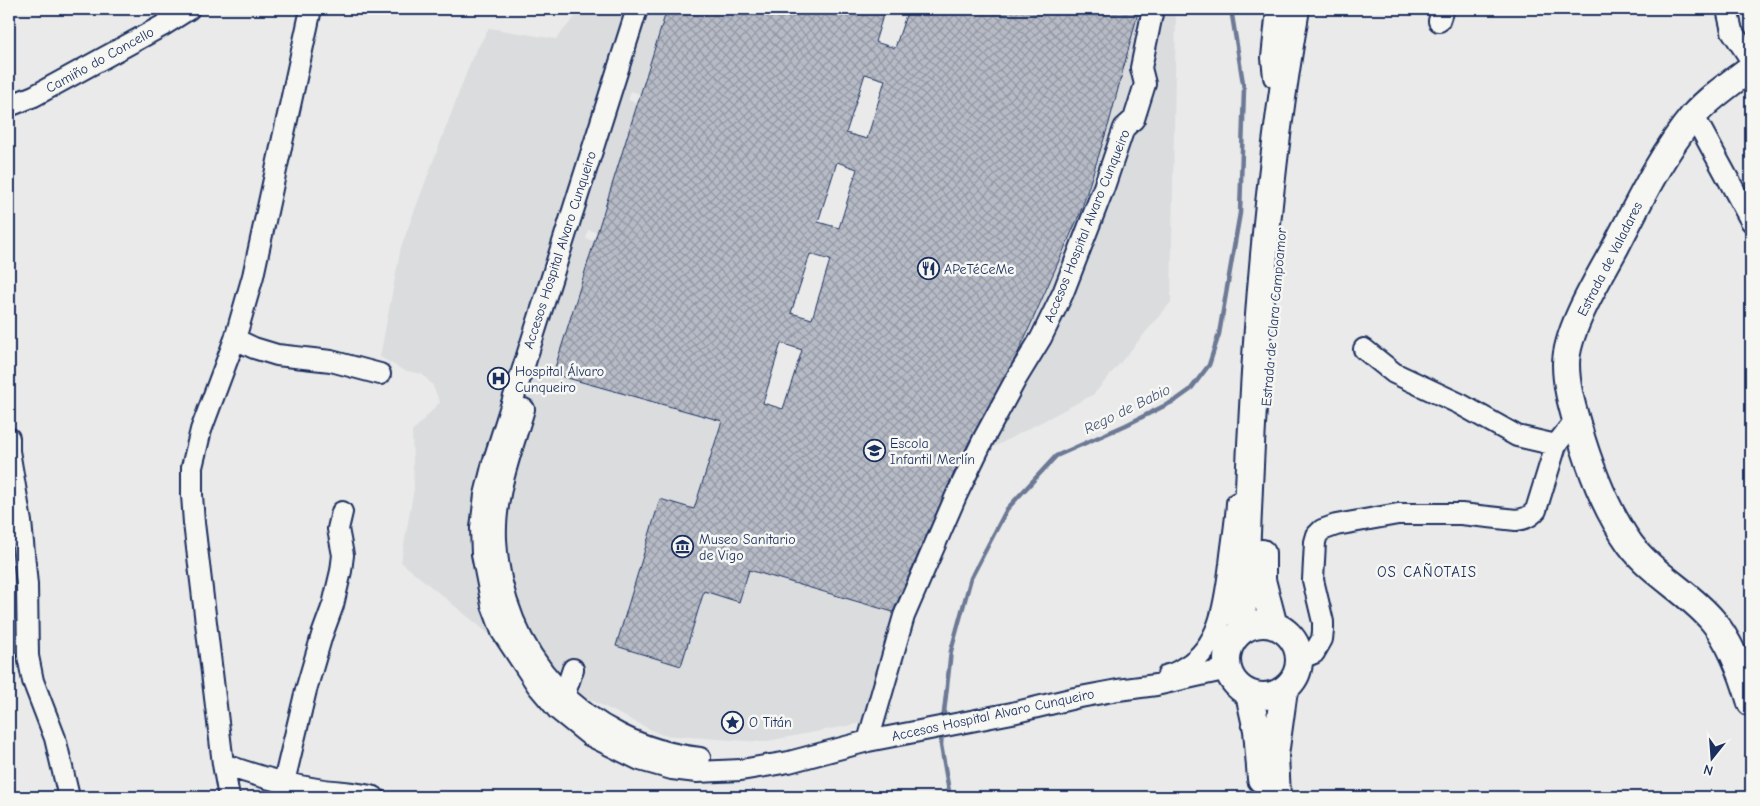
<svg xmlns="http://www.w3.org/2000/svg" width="1760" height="806" font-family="'Comic Neue',sans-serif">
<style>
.built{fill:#dadcde}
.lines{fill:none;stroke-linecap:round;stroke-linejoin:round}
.stream{stroke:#6c7995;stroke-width:4.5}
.building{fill:url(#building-cross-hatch);stroke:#1b2f5e;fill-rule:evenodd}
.minor-casing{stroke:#1b2f5e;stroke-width:24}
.major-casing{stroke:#1b2f5e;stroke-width:30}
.minor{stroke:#f6f6f2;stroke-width:20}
.major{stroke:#f6f6f2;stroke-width:26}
.labels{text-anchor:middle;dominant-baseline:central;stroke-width:5;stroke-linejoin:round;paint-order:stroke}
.street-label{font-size:14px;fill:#1b2f5e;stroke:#f6f6f2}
.poi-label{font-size:14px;fill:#1b2f5e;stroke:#f6f6f2;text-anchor:start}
.water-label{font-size:15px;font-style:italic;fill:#44547a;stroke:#f6f6f2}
.neighbourhood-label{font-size:15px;letter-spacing:1px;fill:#1b2f5e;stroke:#f6f6f2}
</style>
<defs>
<pattern id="building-cross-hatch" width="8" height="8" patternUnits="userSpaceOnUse" patternTransform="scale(1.25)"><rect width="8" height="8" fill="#b6bbc6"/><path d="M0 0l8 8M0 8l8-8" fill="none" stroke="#9398a4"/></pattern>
</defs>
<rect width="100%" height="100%" fill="#e9eae9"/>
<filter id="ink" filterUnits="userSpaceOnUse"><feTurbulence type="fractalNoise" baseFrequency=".02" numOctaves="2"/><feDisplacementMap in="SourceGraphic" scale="10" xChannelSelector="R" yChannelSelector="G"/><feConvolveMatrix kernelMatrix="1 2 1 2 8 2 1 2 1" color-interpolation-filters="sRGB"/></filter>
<g filter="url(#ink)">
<path class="built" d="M582,9H666L665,13L735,33L677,31L661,26L640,94L631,91L628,100L638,103L597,232L588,230L586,239L595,241L647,284L587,267L554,374L723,416L694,509L660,499L616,646L681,666L704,591L739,601L749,570L895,613L929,530L960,459L1015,360L1081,211L1109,123L1139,9H1176L1171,302L1094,394L990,449L867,722L762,742L662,735L581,695L499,642L401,562L414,489L412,432L440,402L432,384L422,374L403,370L380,357L401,247L472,58L489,28L556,39Z"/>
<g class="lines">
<path class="stream" d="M943,721L951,651L971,578L1007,509L1056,456L1126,425L1176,400L1190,390L1209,365L1219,334L1240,213L1244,89L1231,9
M942,732L941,745L950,797"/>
</g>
<path class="building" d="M667,9H885L875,42L895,48L908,9H1139L1109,123L1081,211L1018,353L960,459L893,612L749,570L739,602L704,591L681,666L616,646L660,499L694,509L722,421L553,374ZM865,74L885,80L867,139L846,133ZM837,162L857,169L839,228L818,222ZM810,254L830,260L812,319L791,313ZM781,343L802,350L783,409L763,403Z"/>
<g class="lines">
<defs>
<path id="minor" d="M637,9L493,463L485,495L481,528L482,554L492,605L502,632L537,685L558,710L589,735L640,760L672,769L697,772L741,770L789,762L868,741L1012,713L1075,698L1118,690L1156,685L1228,669
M1727,9L1732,31L1751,60
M1439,21L1443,9
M1274,77L1272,58L1277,9
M9,106L34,96L162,26L189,9
M1694,116L1751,221
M235,339L254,348L277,355L331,361L380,374
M1364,349L1394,373L1460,404L1517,436L1556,445
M524,409C512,450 494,495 496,539C501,655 584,745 700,758
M9,438V451L21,522L27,585L28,656L33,681L55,738L69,797
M1299,659L1314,653L1322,639L1323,631V622L1313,580L1315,542L1317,535L1322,530L1336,525L1398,514H1461L1516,520C1525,519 1530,517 1536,510L1556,445L1576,419
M1168,675C1175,674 1180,670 1185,667C1221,646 1225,602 1230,564C1232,544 1236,523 1237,503
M564,696L573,669
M868,741L904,616L956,496L984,438L1016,379L1041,338L1063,293L1104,187L1124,128L1134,119L1145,84L1141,68L1153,9
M223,764C253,775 285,784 317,789C336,792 356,792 374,797
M284,782L306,690L322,635L333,605L341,571L343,555L338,529L342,512
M229,797L223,764L194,523L192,495V467L201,430L235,339L253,276L311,9"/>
<path id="major" d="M1751,68C1731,83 1710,97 1693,116C1661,155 1639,202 1616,246C1600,276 1566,330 1566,364C1566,386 1572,406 1578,427C1590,468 1605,509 1630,544C1653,575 1689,592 1713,621C1732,644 1743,675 1751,703
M1262,553V580L1274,626
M1227 660a36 36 0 1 1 72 0a36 36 0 1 1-72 0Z
M1241,631C1247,563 1248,495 1252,426C1259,287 1272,146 1296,9
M1249,694L1257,730L1261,779
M1277,797L1275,755L1284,690"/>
</defs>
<use href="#minor" class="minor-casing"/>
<use href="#major" class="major-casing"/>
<use href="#minor" class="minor"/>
<use href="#major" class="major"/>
</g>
</g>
<defs>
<symbol id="restaurant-ring" viewBox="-11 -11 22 22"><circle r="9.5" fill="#f6f6f2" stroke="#1b2f5e" stroke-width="1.5"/><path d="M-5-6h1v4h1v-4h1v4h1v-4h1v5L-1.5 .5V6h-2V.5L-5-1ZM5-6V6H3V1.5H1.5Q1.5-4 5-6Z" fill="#1b2f5e"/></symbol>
<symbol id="hospital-ring" viewBox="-11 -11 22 22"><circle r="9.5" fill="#f6f6f2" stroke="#1b2f5e" stroke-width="1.5"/><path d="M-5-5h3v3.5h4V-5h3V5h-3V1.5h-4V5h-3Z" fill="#1b2f5e"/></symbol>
<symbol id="school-ring" viewBox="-11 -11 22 22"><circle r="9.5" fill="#f6f6f2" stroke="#1b2f5e" stroke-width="1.5"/><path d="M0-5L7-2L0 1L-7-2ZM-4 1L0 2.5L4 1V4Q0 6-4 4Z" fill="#1b2f5e"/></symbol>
<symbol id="museum-ring" viewBox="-11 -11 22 22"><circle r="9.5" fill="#f6f6f2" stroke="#1b2f5e" stroke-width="1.5"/><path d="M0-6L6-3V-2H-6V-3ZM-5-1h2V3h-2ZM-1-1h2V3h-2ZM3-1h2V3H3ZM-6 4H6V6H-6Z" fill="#1b2f5e"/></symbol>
<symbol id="sight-ring" viewBox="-11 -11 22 22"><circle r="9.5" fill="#f6f6f2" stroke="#1b2f5e" stroke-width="1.5"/><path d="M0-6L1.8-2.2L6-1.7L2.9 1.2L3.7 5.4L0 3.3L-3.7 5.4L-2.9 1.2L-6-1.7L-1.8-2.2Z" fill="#1b2f5e"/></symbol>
</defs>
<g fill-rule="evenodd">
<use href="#restaurant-ring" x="916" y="256" width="25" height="25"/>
<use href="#hospital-ring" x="486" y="366" width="25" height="25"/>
<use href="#school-ring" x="862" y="438" width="25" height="25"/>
<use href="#museum-ring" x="670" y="534" width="25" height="25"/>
<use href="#sight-ring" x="720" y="710" width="25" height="25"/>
</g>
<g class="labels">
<g class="street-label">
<text transform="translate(100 60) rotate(-29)">Camiño do Concello</text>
<text transform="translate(1087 226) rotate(-68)">Accesos Hospital Alvaro Cunqueiro</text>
<text transform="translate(560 250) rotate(-72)">Accesos Hospital Alvaro Cunqueiro</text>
<text transform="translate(1610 259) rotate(-63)">Estrada de Valadares</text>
<text transform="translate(1274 317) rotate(-85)">Estrada de Clara Campoamor</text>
<text transform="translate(993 715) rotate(-12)">Accesos Hospital Alvaro Cunqueiro</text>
</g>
<g class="poi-label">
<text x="944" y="269">APeTéCeMe</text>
<text x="515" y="371">Hospital Álvaro<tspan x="515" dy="16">Cunqueiro</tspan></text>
<text x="890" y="443">Escola<tspan x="890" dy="16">Infantil Merlín</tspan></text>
<text x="699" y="539">Museo Sanitario<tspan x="699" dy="16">de Vigo</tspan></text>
<text x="749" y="722">O Titán</text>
</g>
<g class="water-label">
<text transform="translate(1127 409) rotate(-26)">Rego de Babio</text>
</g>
<g class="neighbourhood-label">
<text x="1427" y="572">OS CAÑOTAIS</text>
</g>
</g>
<rect width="1760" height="806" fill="none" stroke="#f6f6f2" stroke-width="30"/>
<rect x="15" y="15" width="1730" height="776" fill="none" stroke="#1b2f5e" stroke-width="2" filter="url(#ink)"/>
<g transform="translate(1712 758) rotate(197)" stroke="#f6f6f2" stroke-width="4" paint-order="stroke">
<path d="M0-4L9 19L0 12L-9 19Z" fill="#1b2f5e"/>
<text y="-8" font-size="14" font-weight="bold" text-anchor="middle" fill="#1b2f5e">N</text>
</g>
</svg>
